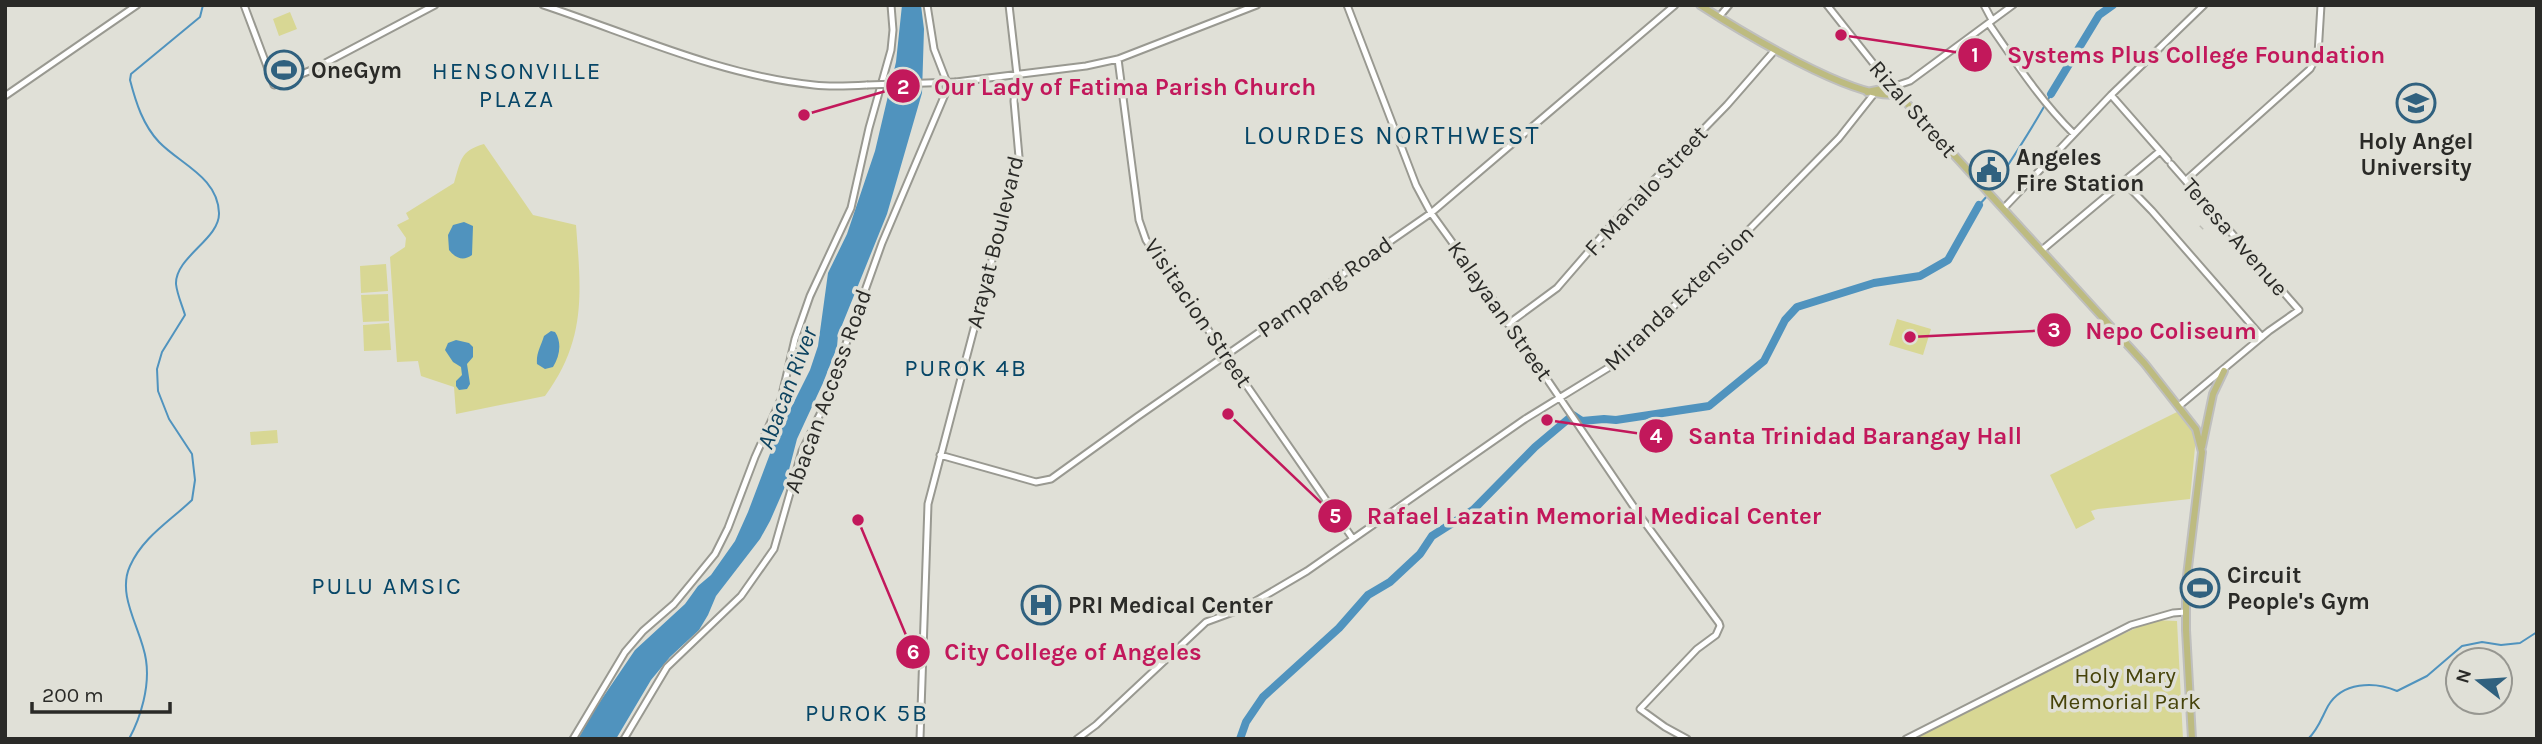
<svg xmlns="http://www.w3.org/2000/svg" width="2542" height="744" font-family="Karla,sans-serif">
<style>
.green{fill:#d8d794}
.water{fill:#5093be}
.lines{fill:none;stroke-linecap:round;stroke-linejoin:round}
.stream{stroke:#5093be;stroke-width:2}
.river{stroke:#5093be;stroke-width:8}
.secondary-tunnel{stroke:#bcbcb4;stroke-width:5;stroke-dasharray:5 2.5;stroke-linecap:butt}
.secondary-casing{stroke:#999991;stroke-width:9}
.primary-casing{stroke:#bfbfbe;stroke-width:10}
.secondary{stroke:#fff;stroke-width:5}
.primary{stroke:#bdbb80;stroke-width:6}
.secondary-bridge-casing{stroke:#999991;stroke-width:9;stroke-linecap:butt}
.secondary-bridge{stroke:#fff;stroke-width:5}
.labels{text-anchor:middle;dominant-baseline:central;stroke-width:7;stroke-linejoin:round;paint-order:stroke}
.poi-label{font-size:23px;font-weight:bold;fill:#2a2a27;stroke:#e0e0d7;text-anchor:start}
.street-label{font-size:23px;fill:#2a2a27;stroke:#e0e0d7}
.park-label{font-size:23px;fill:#46430a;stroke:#e0e0d7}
.neighbourhood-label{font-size:24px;letter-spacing:2px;fill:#074667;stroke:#e0e0d7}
.water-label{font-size:24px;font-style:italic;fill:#0b425f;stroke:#e0e0d7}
.quarter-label{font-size:26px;letter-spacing:2px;fill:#074667;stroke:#e0e0d7}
.leader{fill:none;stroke:#c2185b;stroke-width:2.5}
.callout-dot{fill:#c2185b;stroke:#e0e0d7;stroke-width:2.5}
.mark-label{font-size:21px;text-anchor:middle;font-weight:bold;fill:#fff}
.callout-label{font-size:24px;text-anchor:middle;font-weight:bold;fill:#c2185b;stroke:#e0e0d7;stroke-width:7;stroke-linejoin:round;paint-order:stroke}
</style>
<rect width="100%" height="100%" fill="#e0e0d7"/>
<path class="green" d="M290,12L297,29L279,36L273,19Z
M484,144L533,215L576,225C581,291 587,339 545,396L456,414L454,387L421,376L418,361L397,362L390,257L405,247L406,238L397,225L409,219L406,213L454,183C461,160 460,151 484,144Z
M386,264L388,291L361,293L360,266Z
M388,294L389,321L363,322L361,295Z
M1897,319L1931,329L1923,355L1889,345Z
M389,323L391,350L364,351L363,325Z
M2177,412L2193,429L2196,437L2190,499L2098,509L2091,511L2095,519L2076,529L2050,475Z
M277,430L278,443L251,445L250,432Z
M2153,620L2177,621L2183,739H1915L2059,664Z"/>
<path class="water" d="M902,5H921L924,29L922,93L887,214L838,335L837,347L823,383L797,439L784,489L770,521L760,539L716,596L708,615L699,630L670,657L651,680L616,739H578L595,709L635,650L685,604L698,586L711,575L735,541L748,512L776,438L810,370L818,346L828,273L847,234L875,151L896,62Z
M464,222L473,226L472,255C464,261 456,259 449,250L448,235L453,225Z
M551,331L555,332C562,342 560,356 553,367L545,369L537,364C536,353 541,346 544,336Z
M456,340L469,343L473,347V357L467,364L470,384L467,389L459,390L456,386V381L462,375L461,367L453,362L445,350L448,343Z"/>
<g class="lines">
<path class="stream" d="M1991,191C2012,159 2033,128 2051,94
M1979,205L1988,195
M129,739C141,717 150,686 146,660C142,630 116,596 130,566C143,537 169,522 192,500L195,480L192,454L169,419L158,391L157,369L162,352L185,315C182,305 177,294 176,284C175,257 220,239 219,213C218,177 180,164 159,142C143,125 136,103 130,80L131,74L200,17L203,5
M2308,739C2318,730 2322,717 2328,706C2342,682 2374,681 2397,691L2427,676L2462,646L2482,642L2501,645L2520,643L2537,632"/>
<path class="river" d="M2051,94L2099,15L2113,5
M1240,739L1246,722L1263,697L1339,628L1368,595L1390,582L1420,554L1432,536L1473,510L1535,447L1573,415L1582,421L1604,419L1616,420L1709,406L1764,361L1785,320L1797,307L1874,283L1920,276L1948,260L1979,205"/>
<path class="secondary-tunnel" d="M2201,228L2202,227"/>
<defs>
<path id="secondary" d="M244,5L274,85L314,69L435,5
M543,5C633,35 719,75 814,85C831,87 850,86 867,85
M1347,5L1416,185L1431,213L1483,285L1640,516L1719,623L1720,626L1716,635L1697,649L1640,709L1665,727L1687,739
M1827,5L1892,87L1910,81L2013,5
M1984,5L1992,20
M1719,17L1729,5
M1989,24C2016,63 2040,100 2074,134
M1118,59L1139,220L1146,240L1353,539
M956,82L1086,66L1118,59L1257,5
M2111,95L2168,160
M5,96L137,5
M2171,164L2299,310L2269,331L2179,406
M2186,180L2310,69L2318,54L2321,5
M2123,181L2152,211L2262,337
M2004,208L2111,95L2204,5
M2042,250L2160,151
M1508,324L1557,288L1622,213L1727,105L1775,50
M940,455L1036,482L1051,479L1137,417L1431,213L1675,5
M573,739L625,652L643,631L674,604L693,581L715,554L728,528L755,457L781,399L795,339L810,296L851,208L869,128L891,50L893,30L891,5
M624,739L667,667L741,596L774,549L802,451L823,408L882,243L946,92V80L934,49L927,5
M920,739L928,504L1019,157L1014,101L1017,75L1009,5
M1077,739L1096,725L1206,622L1244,608L1307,571L1525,419L1621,360L1839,138L1877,90
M1906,739L2131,625L2173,613L2186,612"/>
<path id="primary" d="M1700,5C1737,29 1858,103 1898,94
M1867,92L1892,87L2145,364L2196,429L2202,452L2186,584V630L2192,739
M2202,447L2213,394L2224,371"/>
</defs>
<use href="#secondary" class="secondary-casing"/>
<use href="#primary" class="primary-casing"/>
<use href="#secondary" class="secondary"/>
<use href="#primary" class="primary"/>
<defs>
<path id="secondary-bridge" d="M867,85L956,82"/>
</defs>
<use href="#secondary-bridge" class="secondary-bridge-casing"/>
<use href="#secondary-bridge" class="secondary-bridge"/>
</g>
<defs>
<symbol id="stadium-ring" viewBox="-11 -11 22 22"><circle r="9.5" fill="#e0e0d7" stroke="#30617f" stroke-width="1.5"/><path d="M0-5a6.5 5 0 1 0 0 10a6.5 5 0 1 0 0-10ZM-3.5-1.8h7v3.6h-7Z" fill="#30617f"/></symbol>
<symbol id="university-ring" viewBox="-11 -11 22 22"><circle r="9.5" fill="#e0e0d7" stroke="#30617f" stroke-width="1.5"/><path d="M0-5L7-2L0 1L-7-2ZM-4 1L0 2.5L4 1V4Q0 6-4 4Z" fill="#30617f"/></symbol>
<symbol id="civic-ring" viewBox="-11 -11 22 22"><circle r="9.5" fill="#e0e0d7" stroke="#30617f" stroke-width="1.5"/><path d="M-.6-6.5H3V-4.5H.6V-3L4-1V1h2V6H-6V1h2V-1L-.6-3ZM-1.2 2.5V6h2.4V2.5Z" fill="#30617f"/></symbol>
<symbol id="hospital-ring" viewBox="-11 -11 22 22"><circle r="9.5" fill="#e0e0d7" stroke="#30617f" stroke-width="1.5"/><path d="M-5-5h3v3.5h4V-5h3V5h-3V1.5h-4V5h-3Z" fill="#30617f"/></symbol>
</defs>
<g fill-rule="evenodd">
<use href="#stadium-ring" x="262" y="48" width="44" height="44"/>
<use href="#university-ring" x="2394" y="81" width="44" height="44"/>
<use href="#civic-ring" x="1967" y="148" width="44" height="44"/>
<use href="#stadium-ring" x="2178" y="566" width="44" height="44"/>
<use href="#hospital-ring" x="1019" y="583" width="44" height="44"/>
</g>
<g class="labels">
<g class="poi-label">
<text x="311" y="70">OneGym</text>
<text x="2416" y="141" text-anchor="middle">Holy Angel<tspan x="2416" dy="26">University</tspan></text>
<text x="2016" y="157">Angeles<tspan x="2016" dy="26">Fire Station</tspan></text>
<text x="2227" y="575">Circuit<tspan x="2227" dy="26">People's Gym</tspan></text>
<text x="1068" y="605">PRI Medical Center</text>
</g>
<g class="street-label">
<text transform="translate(1913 109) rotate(49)">Rizal Street</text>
<text transform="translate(1646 191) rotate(-47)">F. Manalo Street</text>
<text transform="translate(2235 237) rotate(49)">Teresa Avenue</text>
<text transform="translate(995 242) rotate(-76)">Arayat Boulevard</text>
<text transform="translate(1325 287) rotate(-35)">Pampang Road</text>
<text transform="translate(1679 298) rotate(-44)">Miranda Extension</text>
<text transform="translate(1500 311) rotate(55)">Kalayaan Street</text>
<text transform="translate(1198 313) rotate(56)">Visitacion Street</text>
<text transform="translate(828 391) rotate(-70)">Abacan Access Road</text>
</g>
<g class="park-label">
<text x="2125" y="675">Holy Mary<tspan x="2125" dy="26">Memorial Park</tspan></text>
</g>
<g class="neighbourhood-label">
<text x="517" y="71">HENSONVILLE<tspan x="517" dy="28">PLAZA</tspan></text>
<text x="966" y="368">PUROK 4B</text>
<text x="387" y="586">PULU AMSIC</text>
<text x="867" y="713">PUROK 5B</text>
</g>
<g class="water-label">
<text transform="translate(787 388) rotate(-69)">Abacan River</text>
</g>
<g class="quarter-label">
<text x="1392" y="135">LOURDES NORTHWEST</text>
</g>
</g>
<path class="leader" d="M1841 35L1975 55M804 115L903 86M1910 337L2054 330M1547 420L1656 436M1228 414L1335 516M858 520L913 652"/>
<g class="callout-dot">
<circle cx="1841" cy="35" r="7"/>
<circle cx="804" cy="115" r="7"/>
<circle cx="1910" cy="337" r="7"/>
<circle cx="1547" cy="420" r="7"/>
<circle cx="1228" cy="414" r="7"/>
<circle cx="858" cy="520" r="7"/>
<circle cx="1975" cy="55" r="18"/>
<circle cx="903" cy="86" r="18"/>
<circle cx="2054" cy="330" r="18"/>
<circle cx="1656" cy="436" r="18"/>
<circle cx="1335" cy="516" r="18"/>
<circle cx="913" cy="652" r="18"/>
</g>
<g class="mark-label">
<text x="1975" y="62">1</text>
<text x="903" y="94">2</text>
<text x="2054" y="337">3</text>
<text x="1656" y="443">4</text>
<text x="1335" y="523">5</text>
<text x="913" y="659">6</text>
</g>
<g class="callout-label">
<text x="2196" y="63">Systems Plus College Foundation</text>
<text x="1125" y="95">Our Lady of Fatima Parish Church</text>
<text x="2171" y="339">Nepo Coliseum</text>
<text x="1855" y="444">Santa Trinidad Barangay Hall</text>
<text x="1594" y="524">Rafael Lazatin Memorial Medical Center</text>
<text x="1073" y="660">City College of Angeles</text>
</g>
<rect width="2542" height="744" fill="none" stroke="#2a2a27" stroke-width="14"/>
<g transform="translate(2479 681) rotate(287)"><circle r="33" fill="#e0e0d7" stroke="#979791" stroke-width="2"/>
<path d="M0-5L12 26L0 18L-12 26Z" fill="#30617f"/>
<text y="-10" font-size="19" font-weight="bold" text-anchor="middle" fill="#2a2a27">N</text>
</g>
<path d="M32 702v10h138v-10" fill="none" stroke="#2a2a27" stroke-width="3.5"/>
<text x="42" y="702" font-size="21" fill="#2a2a27" stroke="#e0e0d7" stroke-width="5" paint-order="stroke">200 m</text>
</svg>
